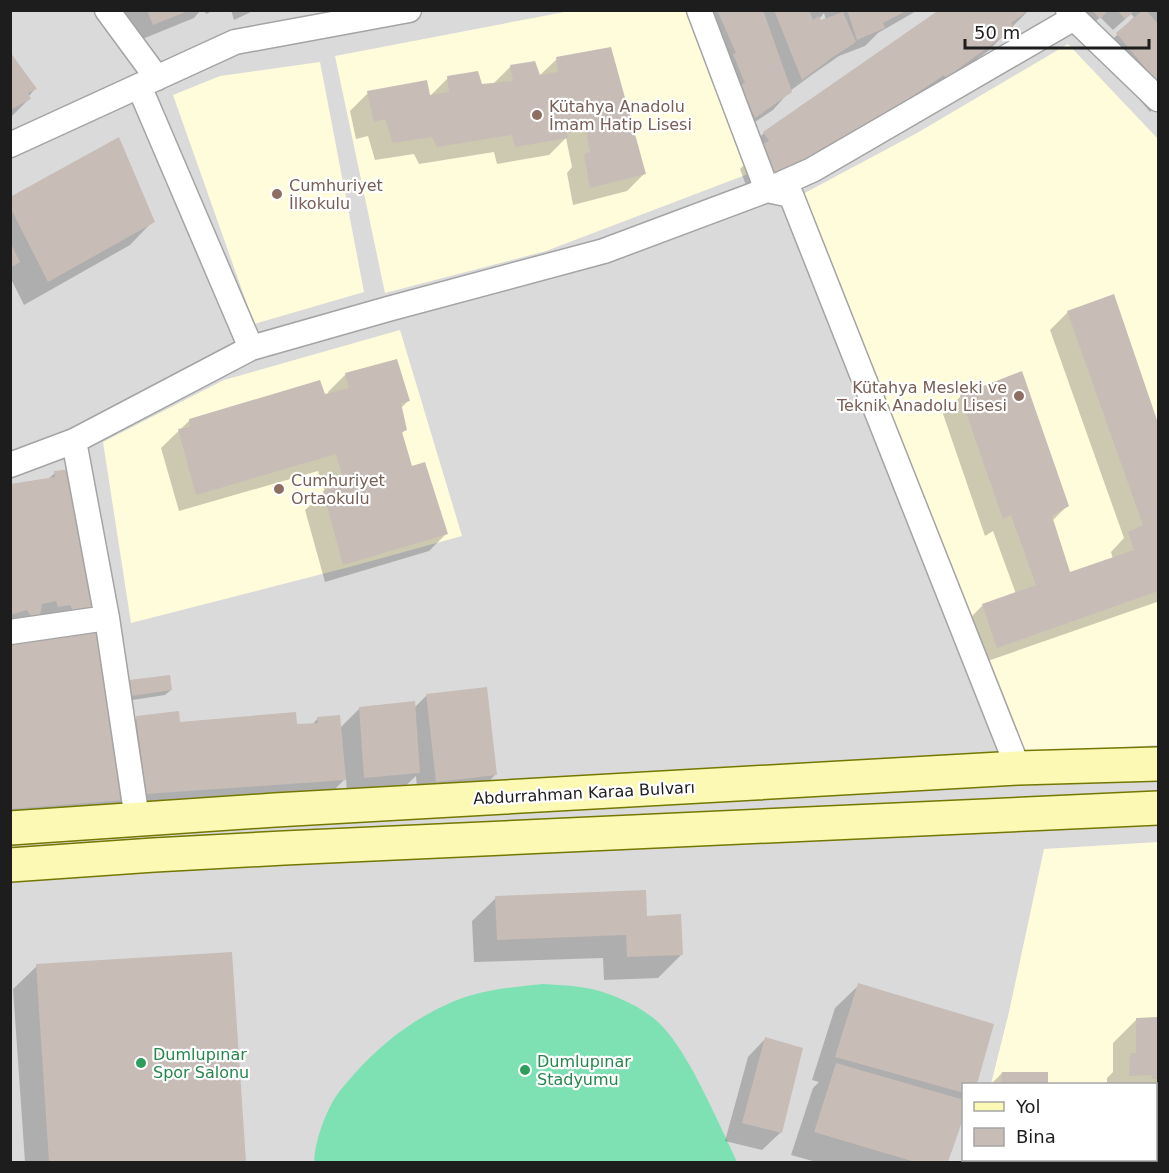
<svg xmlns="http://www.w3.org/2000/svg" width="1169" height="1173" font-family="'DejaVu Sans',sans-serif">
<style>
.residential{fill:#dbdada;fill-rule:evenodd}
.education{fill:#fffcdc}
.pitch{fill:#7ee1b3}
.shadow{fill:#0003;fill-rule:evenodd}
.building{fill:#c7bcb6}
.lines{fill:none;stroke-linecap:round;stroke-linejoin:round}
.street-casing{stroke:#a4a4a4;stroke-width:27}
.secondary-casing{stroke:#747801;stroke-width:36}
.street{stroke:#fff;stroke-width:24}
.secondary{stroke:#fbf9b4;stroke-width:33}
.education-dot{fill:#8d6e63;stroke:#fff;stroke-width:2}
.leisure-dot{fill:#2e9e5b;stroke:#fff;stroke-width:2}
.labels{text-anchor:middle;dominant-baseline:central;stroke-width:4.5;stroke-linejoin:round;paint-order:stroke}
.education-label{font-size:16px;fill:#785e54;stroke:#fff;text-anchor:start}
.street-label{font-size:16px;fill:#1d1d1d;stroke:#fff}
.leisure-label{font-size:16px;fill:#27864d;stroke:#fff;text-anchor:start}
</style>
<rect width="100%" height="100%" fill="#efeae3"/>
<path class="residential" d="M10,11H1158V1162H11ZM964,1084H1156V1160H964Z"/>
<path class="education" d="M570,11H686L748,174L546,251L385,293L335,56Z
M1068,44L1158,139V745L1019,753L801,195L917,133Z
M320,62L364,292L254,324L173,95L220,76Z
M400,330L462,536L353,566L131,623L103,442L224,380Z
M1158,842V1162H970L971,1160H1156V1084H991L1009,1012L1044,849Z"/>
<path class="pitch" d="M543,984C555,985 567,985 580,987C605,990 640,1005 658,1022C673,1036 683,1054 693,1071C709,1101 723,1132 737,1162H314C315,1142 323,1119 333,1101C339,1091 348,1081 356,1072C383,1042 415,1018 452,1002C481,990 512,987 543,984Z"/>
<path class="shadow" d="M122,10H201L194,18L135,42Z
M204,10H214L206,14Z
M231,10H255L234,20Z
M692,10H918L878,33L865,46L839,56L813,74L790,91L773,110L737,134ZM824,13L826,20L820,22L819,19Z
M941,10H1029L988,51L922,100L751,199L740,169L745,164L740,157L764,133Z
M1073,10H1158V104L1150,112L1099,52L1130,23L1129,22L1134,17L1131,14L1113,30L1100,17L1088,30Z
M10,54L35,89L28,97L29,99L10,118Z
M557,59L645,173L627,191L573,205L567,173L572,167L566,138L549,155L497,164L494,152L419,164L414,154L375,160L368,136L356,139L350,111L368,93L429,97L448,78L481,86L492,85L511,66L539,76Z
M10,199L153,221L130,245L24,305L10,277Z
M1113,296L1158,427V605L1157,602L979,664L965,623L983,605L1016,594L993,531L985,536L943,414L961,396L1068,505L1052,521L1069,574L1113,559L1111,552L1124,538L1050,330L1068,312Z
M346,374L408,401L401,408L405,430L401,434L411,468L446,534L429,551L325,582L305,510L325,492L318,471L179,511L161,448L190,420L329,395L328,392Z
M55,473L97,606L73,629L10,638V486L48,479Z
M10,647L116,739L137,718L179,723L296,726L312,725L318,718L340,728L360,708H414L426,696L495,775L477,793L418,800L416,776L401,790L347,795L346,778L321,803L123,817L121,803L101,823L10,830Z
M129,681L171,690L165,695L126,701L124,687Z
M496,898L646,917L682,954L658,978L604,980L603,958L474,962L472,921Z
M231,954L245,1162H25L13,989L37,966Z
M859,985L992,1025L975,1084H964V1111L946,1162H816L791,1155L813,1088L819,1082L812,1080L835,1008Z
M1137,1019H1158V1102H1156V1084H1107V1078L1113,1072V1043Z
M765,1039L801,1049L780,1133L762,1150L725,1141L748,1057Z
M1002,1073H1046V1084H991Z
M981,1160H1046L1043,1162H981Z"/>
<path class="building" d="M147,10H188V11L153,25Z
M717,10H763L792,92L755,118L741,85L745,83L733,54L736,53Z
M774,10H809L813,20L819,16L821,20L843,12L856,42L833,57L802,80Z
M847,10H908L883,23L885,28L857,40Z
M939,10H1029L1011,23L1014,28L946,78L944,75L883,116L774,177L763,144L769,141L763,132Z
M1092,10H1109L1100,19Z
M1117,10H1136L1125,19Z
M1143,10H1146L1158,24V83L1116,33Z
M611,47L646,174L590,188L584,154L590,152L583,119L566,122L568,138L515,147L512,135L437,147L432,137L393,143L385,119L374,122L367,91L427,80L430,95L449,92L447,76L478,71L482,84L513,81L510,65L535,61L540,75L558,72L556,57Z
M10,52L37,89L28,93L31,99L10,110Z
M119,137L155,222L48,282L10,207V197Z
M10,242L20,262L10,268Z
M1114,294L1158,423V591L997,648L982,604L1036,585L1011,515L1003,519L960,395L1022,371L1069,506L1052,516L1070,572L1134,550L1128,532L1143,525L1067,311Z
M397,359L410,401L401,403L407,430L402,432L412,466L425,462L448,534L343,565L323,491L345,484L336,454L196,495L178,429L190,427L189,419L320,380L325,394L349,388L345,373Z
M72,469L98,606L73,611L70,605L58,607L56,601L42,604L40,615L31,616L27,610L10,615V484L55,477L54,471Z
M101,632L126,800L10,809V645Z
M170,675L172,690L131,696L129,680Z
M487,687L497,775L436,782L426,694Z
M415,701L420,773L364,778L359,707Z
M179,711L180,722L296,712L297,724L318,723L317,717L340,715L346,780L146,794L136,716Z
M646,890L647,916L681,914L683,955L627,957L626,935L497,940L495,896Z
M232,952L246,1162H49L36,964Z
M858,983L994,1024L977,1084H964V1093L835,1057Z
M1158,1017V1079H1152V1075L1129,1076L1130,1053H1136V1018Z
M765,1037L803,1048L782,1133L742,1123Z
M836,1063L964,1100V1116L948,1162H915L814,1132Z
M1002,1072H1048V1084H1001Z"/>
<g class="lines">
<defs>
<path id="street" d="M107,10L157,78
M699,10L767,190L791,195L1018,768
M1068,10L1074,18L1158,99
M139,86L251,348
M10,145L235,42L409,10
M74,441L107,618L137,819
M10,465L74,441L251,348L388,309L604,251L767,190L812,170L1074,18
M10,632L107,618"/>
<path id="secondary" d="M10,828L275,810L1018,768L1158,764
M10,865L154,855L284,848L1158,808"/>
</defs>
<use href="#street" class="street-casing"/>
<use href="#secondary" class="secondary-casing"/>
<use href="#street" class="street"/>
<use href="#secondary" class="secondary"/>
</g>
<g class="education-dot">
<circle cx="537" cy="115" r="6"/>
<circle cx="277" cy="194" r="6"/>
<circle cx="1019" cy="396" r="6"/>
<circle cx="279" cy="489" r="6"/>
</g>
<g class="leisure-dot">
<circle cx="141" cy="1063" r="6"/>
<circle cx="525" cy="1070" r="6"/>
</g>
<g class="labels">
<g class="education-label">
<text x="549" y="106">Kütahya Anadolu<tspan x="549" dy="18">İmam Hatip Lisesi</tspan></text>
<text x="289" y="185">Cumhuriyet<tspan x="289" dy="18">İlkokulu</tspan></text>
<text x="1007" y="387" text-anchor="end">Kütahya Mesleki ve<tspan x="1007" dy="18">Teknik Anadolu Lisesi</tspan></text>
<text x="291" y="480">Cumhuriyet<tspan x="291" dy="18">Ortaokulu</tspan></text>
</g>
<g class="street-label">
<text transform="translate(584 793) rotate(-3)">Abdurrahman Karaa Bulvarı</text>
</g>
<g class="leisure-label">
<text x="153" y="1054">Dumlupınar<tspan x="153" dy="18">Spor Salonu</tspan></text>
<text x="537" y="1061">Dumlupınar<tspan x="537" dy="18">Stadyumu</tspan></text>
</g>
</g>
<rect width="1169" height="1173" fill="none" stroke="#1d1d1d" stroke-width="24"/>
<rect x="962" y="1083" width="195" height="78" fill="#ffffff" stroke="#a5a5a5" stroke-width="1.5"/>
<rect x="974" y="1102" width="30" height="9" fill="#fbf9b4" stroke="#a5a5a5" stroke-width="1.5"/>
<text x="1016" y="1113" font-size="18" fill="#1d1d1d">Yol</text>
<rect x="974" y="1128" width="30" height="18" fill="#c7bcb6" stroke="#a5a5a5" stroke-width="1.5"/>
<text x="1016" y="1143" font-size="18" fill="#1d1d1d">Bina</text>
<path d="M965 39v9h184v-9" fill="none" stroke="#1d1d1d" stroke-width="3"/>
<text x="974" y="39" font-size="18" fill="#1d1d1d" stroke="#ffffff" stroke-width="4.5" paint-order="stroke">50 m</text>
</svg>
